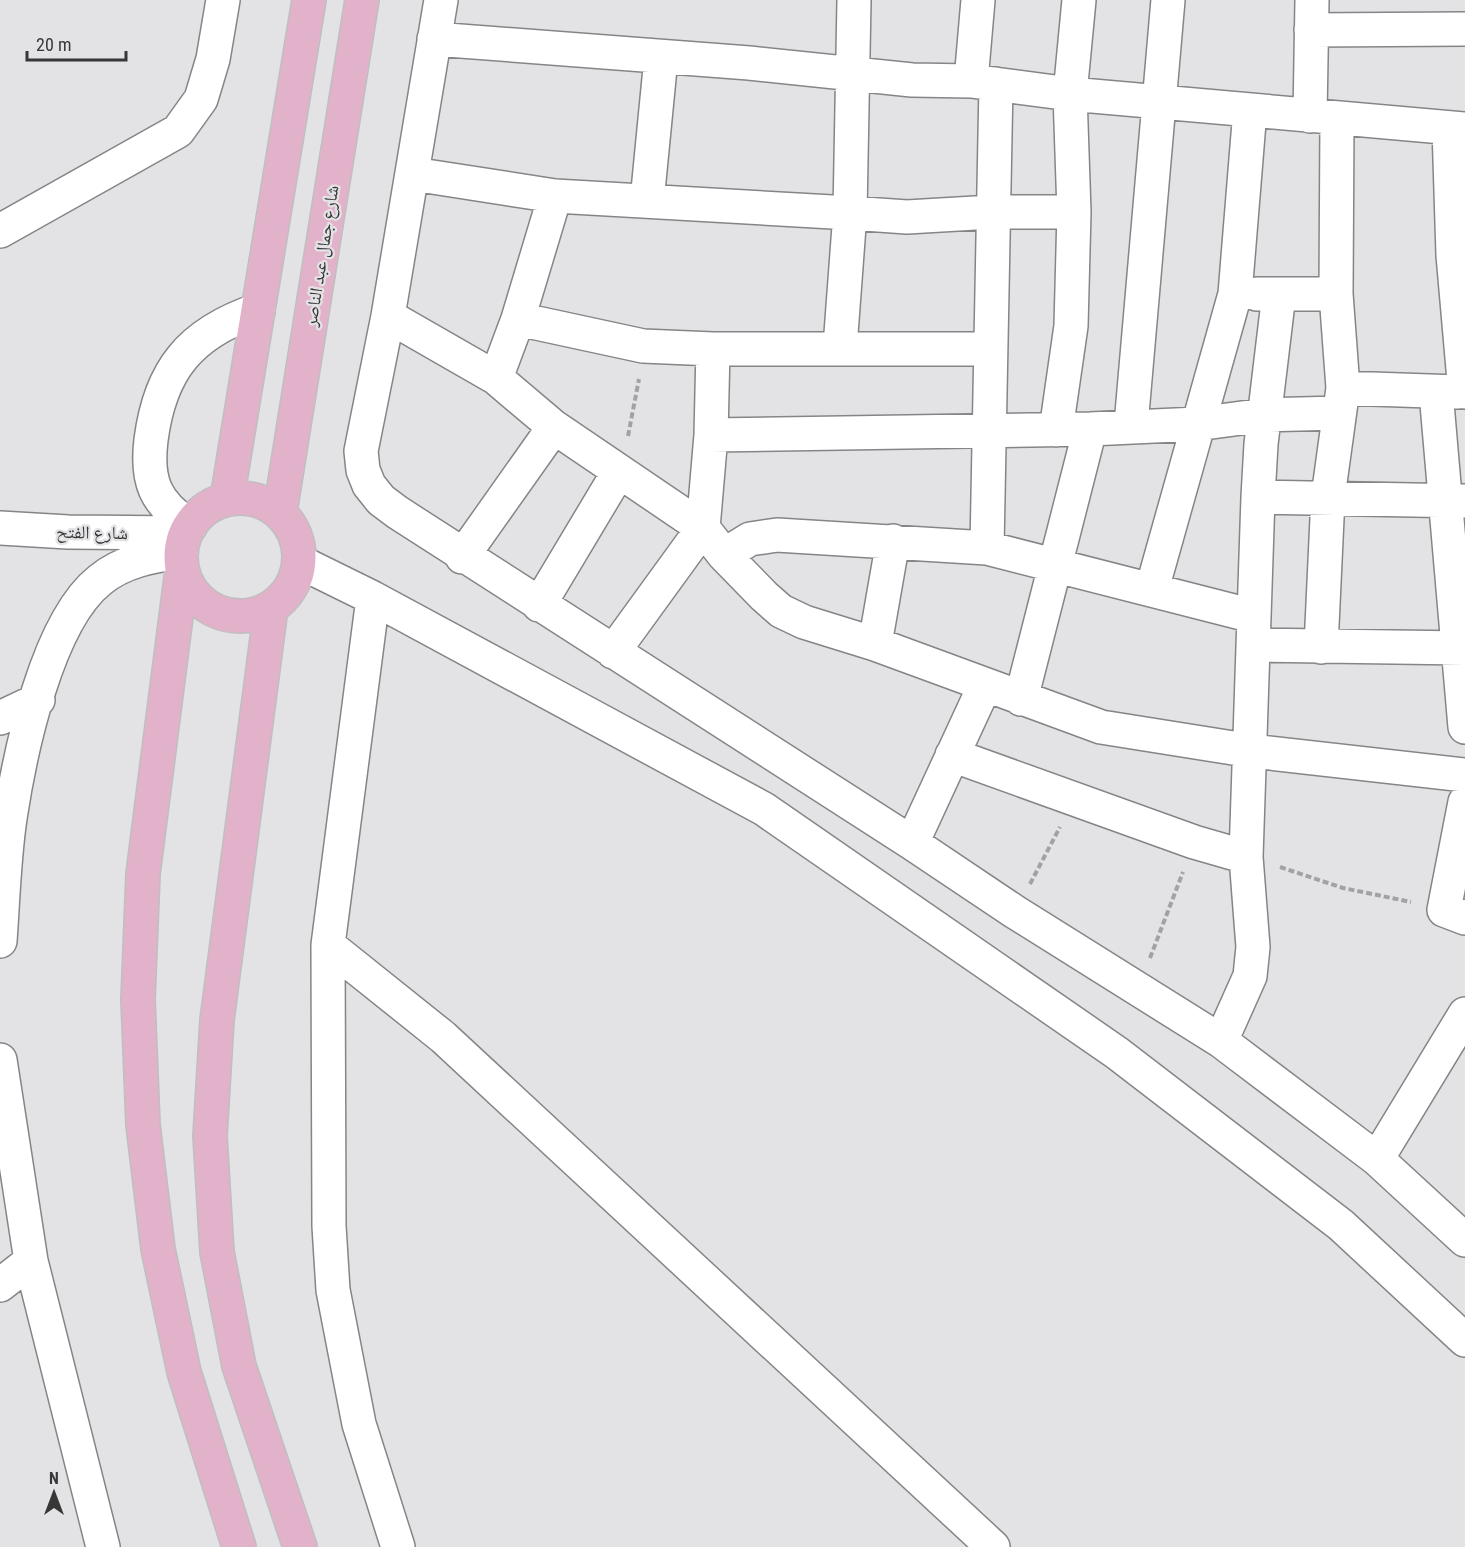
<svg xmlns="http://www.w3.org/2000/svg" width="1465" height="1547" font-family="'Roboto Condensed','Noto Naskh Arabic',sans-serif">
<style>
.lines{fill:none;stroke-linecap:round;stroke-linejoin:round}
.minor-casing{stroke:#858588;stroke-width:36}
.major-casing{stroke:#bfbfbf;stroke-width:36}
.path{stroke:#a2a2a4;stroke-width:4;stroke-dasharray:6 3;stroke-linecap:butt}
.minor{stroke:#fff;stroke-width:33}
.major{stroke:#e2b2ca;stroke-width:33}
.labels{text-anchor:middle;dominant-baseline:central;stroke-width:4.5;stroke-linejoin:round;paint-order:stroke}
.street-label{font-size:18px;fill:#373738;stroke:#e3e3e6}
</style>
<rect width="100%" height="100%" fill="#e3e3e6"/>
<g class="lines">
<defs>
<path id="minor" d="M441,0L388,316L361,451L363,470L369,485L381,500L397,512L912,843L1015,912L1221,1041L1377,1159L1465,1240
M1311,30L1465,29
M434,39L749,63L912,80L971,81L1070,94L1465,129
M971,81L978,0
M1310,116L1312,0
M1449,128L1453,255L1465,392
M413,174L555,196L850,213L907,217L992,212H1074
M647,201L661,58
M0,231L178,131L201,99L213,59L223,0
M1257,294H1336
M388,316L496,378L554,427L703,528L724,555L764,596L781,611L804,622L875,644L1101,727L1252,751L1465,775
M518,319L643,346L713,349H990
M840,347L850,213L854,0
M496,378L518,319L555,196
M1343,388L1458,392
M1436,392L1465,727
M1131,425L1168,0
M1056,430L1071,326L1074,212L1070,94L1079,0
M711,435L1090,429L1197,424L1264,415L1339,413
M1258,497L1465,501
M190,526C155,503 146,481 151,440C160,370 190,333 258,310
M0,528L68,532L185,533
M987,548L996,84
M724,555L750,539L777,535L987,548L1253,616
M462,557L554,427
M300,562L373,598L764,809L1117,1053L1341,1225L1465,1340
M1152,589L1235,294L1250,110
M373,598L328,945L329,1226L333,1290L359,1424L398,1547
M539,605L618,473
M875,644L893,541
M1253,645L1465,648
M1321,647L1328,497L1343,388L1336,294L1337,118
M613,652L703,528L711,435L713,349
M1021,699L1090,429
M0,718L38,700
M952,755L1194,842L1246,857
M1465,802L1444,910L1465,918
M912,843L985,685
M0,941C3,900 4,858 10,818C20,752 47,622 100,580C123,561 152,556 181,552
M328,945L443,1037L993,1547
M1221,1041L1250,976L1253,947L1246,857L1258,497L1261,444L1279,294
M0,1060L31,1261L103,1547
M1377,1159L1465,1014
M0,1285L31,1261"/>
<path id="major" d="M181 557a59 59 0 1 1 118 0a59 59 0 1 1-118 0Z
M227,499L309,0
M280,512L362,0
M182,570L143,874L138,999L143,1125L158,1249L184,1372L239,1547
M271,608L217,1020L210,1136L217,1252L239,1366L300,1547"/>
</defs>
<use href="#minor" class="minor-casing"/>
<use href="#major" class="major-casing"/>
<path class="path" d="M628,436L639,379
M1280,867L1343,888L1411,902
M1030,884L1060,827
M1150,958L1183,872"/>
<use href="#minor" class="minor"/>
<use href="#major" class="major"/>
</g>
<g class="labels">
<g class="street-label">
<text transform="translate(321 256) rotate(-81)">شارع جمال عبد الناصر</text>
<text transform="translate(92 532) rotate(1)">شارع الفتح</text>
</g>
</g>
<g transform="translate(54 1493)" stroke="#e3e3e6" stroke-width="4.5" paint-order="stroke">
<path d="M0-4.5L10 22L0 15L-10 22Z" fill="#373738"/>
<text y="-9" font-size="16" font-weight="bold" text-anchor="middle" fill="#373738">N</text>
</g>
<path d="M27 51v9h99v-9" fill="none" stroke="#373738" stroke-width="3"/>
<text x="36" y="51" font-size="18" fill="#373738" stroke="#e3e3e6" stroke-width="4.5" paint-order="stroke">20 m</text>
</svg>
